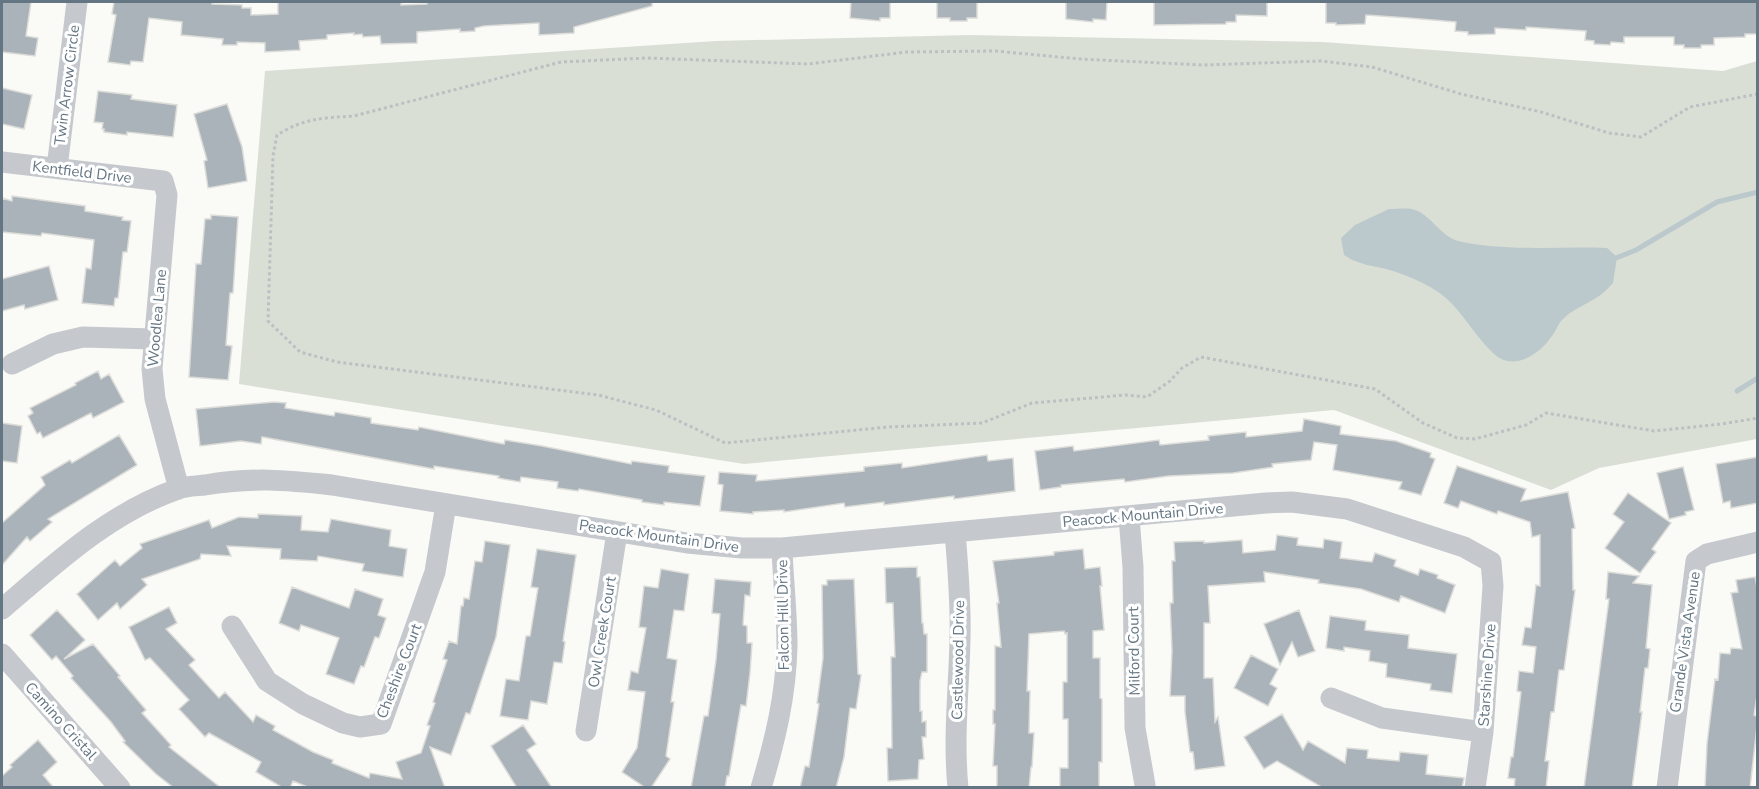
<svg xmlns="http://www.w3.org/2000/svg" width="1759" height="789" font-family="'Nunito Sans',sans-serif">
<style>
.green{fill:#dadfd6}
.water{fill:#bbc8cc}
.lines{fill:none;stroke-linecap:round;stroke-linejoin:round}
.stream{stroke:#bbc8cc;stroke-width:5}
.building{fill:#aab3b9;stroke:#dcdcd9;stroke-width:1.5}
.path{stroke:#bcc0c2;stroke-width:3;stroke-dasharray:3 3;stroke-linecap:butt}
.minor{stroke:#c5c9cd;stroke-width:21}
.labels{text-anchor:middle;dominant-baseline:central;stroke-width:6;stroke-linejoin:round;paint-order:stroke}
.street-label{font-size:15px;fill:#647683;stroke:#fff}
</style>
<rect width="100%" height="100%" fill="#fafaf7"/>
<path class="green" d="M970,35L1323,42L1723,71L1757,61V439L1599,468L1551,490L1334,410L744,464L239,384L265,71L716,41Z"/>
<path class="water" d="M1389,209C1396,209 1405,208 1412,209C1430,213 1440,236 1458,241C1507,252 1557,246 1607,248L1617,257L1613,283C1608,288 1603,294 1596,298C1585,305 1571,310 1562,320C1558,324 1556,331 1552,336C1539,355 1512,373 1492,352C1473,334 1462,310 1441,294C1427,284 1411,277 1396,272C1376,265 1362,267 1344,255L1341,238L1355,225Z"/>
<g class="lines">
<path class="stream" d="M1611,260L1636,250L1717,202L1758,192
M1737,391L1758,378"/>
</g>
<path class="building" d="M2,2H31L26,36L38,38L35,56L2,52Z
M114,2H213L212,4L242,5V8H251V15L278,14V2H401V5L427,4V2H652V6L574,27V33L539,35V23L484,26L475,28V31L460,32V29L417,32V43L381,44L380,36L363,37L362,34L354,35V33L327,35V39L299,41L300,50L265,52V43L237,42V45H222L223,39L181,35L182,22L149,18L143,62L131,61L130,65L108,62L116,15L112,14Z
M851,2H890V18H880V21L850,18Z
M937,2H977V18H967V21H950V18H937Z
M1066,2H1107L1106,20L1093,19V22L1066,19Z
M1154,2H1267V16L1236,15V22H1226V24L1154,25Z
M1326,2H1757L1758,34H1745V37L1714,38V45H1701V48H1684V45H1674V37H1624V43L1611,42L1610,45L1594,44V41L1585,40L1586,31L1526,27V30L1495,28V34L1468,35V32L1455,31L1456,22L1409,18L1366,15L1365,24L1336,25V23H1326Z
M2,88L32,95L24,129L2,124Z
M98,91L132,95L131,99L177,105L173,137L127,132V135L104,132V129H102L103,123L94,122Z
M227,104L242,147L247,181L208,188L204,161L207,160L194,114Z
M12,196L85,206V211L123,217L122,220L131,221L127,252H123L118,298H115L114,306L82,303L86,268L91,269L94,240L42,233L41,236L2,232V198L12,201Z
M211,215L238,217L233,293H230L226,345L232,346L228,380L189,377L196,264H201L205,219H211Z
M49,266L58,300L25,309L24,305L2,311V279Z
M98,371L101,379L109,374L124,402L93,418L91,413L43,438L40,432L37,434L28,416L33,413L30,408L76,385L75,383Z
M274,402L286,403L285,408L334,416L335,412L371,418V423L418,430L419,427L504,444L505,440L542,446L631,464L632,461L669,466L668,472L705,476L700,506L664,502V505L642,502V500L579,489L578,491L557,488L558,482L521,477L520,482L498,478L499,476L434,466V469L262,437L261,444L241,441L200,446L196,409Z
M1304,419L1341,426L1340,434L1396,441L1431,453L1430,457L1435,459L1421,495L1399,489L1402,482L1333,470L1337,445L1314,442L1311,460L1272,464L1273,467L1233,473L1169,476L1125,482L1124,479L1061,485V487L1040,490L1035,451L1073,446L1074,451L1159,440L1160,445L1209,440L1208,436L1246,432V437L1302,431Z
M2,423L22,426L17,463L2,461Z
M119,435L137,465L48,519L52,522L30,541L27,537L2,565V523L45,485L41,477L70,460L72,463Z
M987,455L988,461L1013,458L1015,491L954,499V496L884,505V502L845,507L844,503L784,512V510L753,512V514L720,511L723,485L718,484L719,472L757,475L756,481L864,471V467L902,463V468Z
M1758,457V503L1731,508L1730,501L1723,503L1716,464Z
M1457,466L1526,489L1521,501L1568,492L1575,528L1572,529L1573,590H1575L1564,670H1559L1554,712H1551L1545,761H1549L1546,788H1514L1515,779L1508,778L1511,757H1513L1521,692L1517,691L1519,671L1533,673L1536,647L1522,645L1525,627L1531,628L1536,585L1540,586V535L1532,537L1530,522L1498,511L1497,514L1461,501L1458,508L1444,503Z
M1683,467L1694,510L1685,512L1686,515L1669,519L1657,473Z
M1628,493L1671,523L1652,549L1656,552L1640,573L1605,548L1624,522L1613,514Z
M258,514L302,516L301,530L328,532L331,519L391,530L389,546L407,549L403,577L362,571L364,564L318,556L317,561L280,559L281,549L227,546L231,556L201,554L200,559L142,579L147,585L120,609L117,603L98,620L77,594L115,560L120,566L142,548L140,544L209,520L212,528L239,517L258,518Z
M1277,535L1298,538L1297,545L1323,548L1324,539L1342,542L1340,558L1372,562L1375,553L1396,560L1394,566L1418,575L1420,569L1438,575L1437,578L1455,585L1445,613L1401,596L1399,602L1361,589L1318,583L1319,580L1264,572L1265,582L1208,586L1210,623H1204V678H1213L1215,722L1218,717L1225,766L1195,770L1193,752H1190L1185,712V696H1170L1172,651L1170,603H1173L1172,561H1175L1174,542L1204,541V543L1242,540L1243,553L1275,550Z
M485,541L510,545L496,637L470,714L466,713L451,755L430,747L445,788H310L293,781L290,788H283L256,772L261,762L209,733L205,737L179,709L189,700L150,658L145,660L129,627L169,607L177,623L166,629L195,660L189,665L219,698L225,692L253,722L256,715L275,726L273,730L313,752L333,760L332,763L369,778L370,773L402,779L396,762L421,753L430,726L427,725L435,703L433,702L447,660L443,659L449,641L457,644L461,606H463L464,598L469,599L475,561L482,562Z
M537,549L576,555L563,641L565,642L562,663L554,662L547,704L531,701L528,720L500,716L506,679L519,681L526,636H530L538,588L531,587Z
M1083,549L1085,569L1100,567L1102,586H1100L1104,630L1093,631V658H1100V698L1102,699V762H1099V788H1060V768H1068V719H1063V682H1067V633L1065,634L1064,631L1029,634L1027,691H1030L1029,733H1034L1032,767H1031L1029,788H997V766H993L995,724H993V710H995V646L1001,647L997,603H999L993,561L1054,555V552Z
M917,567V577H920L922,623H923L924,634H927V672H922L920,681V711H922V722L926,721V737H922L924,759L919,760L918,779L888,781L887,748H892L891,657H895L893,603H886L885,568Z
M661,569L689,574L684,611L674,610L667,658L677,660L671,702H674L666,756L670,759L651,788H646L622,772L637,748L645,692L628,690L631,671L638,673L646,628L639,627L644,586L658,588Z
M1608,572L1639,576L1633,583L1652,585L1646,648L1650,649L1648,668H1645L1640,712H1642L1632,788H1584L1609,599H1606Z
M1755,577L1758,592V689L1754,715L1758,717L1750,788H1705L1707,744L1715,679L1718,680L1720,653L1730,654L1731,648L1742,649L1731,593L1738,592L1736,580Z
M715,579L751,582L750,596L745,595L743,625L747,626V643H752L750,673L746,706L741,705L729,776H727L725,788H691L704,716H708L716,660L720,614L712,613Z
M854,579L858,674L861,675L856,709L850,708L844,757L836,788H800L805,766L809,767L819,704L817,703L823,658L822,585H827V580Z
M292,587L349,608L355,589L383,599L378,615L386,618L379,638L375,637L364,667L361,666L354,684L326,674L339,638L301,625L299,631L279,623Z
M57,610L85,640L64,659L93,644L120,676L118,677L146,710L142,713L171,745L169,747L221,788H174L156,774L123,742L125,741L111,722L71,678L73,676L56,656L52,660L30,635Z
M1299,610L1315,651L1298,657L1292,642L1280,665L1264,624Z
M1330,616L1366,621L1365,630L1409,635L1408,648L1457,654L1452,693L1430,690L1431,684L1386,677L1387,664L1369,661L1370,651L1344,647V651L1326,648Z
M1251,655L1278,669L1270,684L1277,688L1268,706L1234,688Z
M1282,714L1303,750L1308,741L1345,763L1347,748L1368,750L1367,758L1399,761L1400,752L1428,755L1426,774L1464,778L1462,788H1323L1277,761L1264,769L1244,737Z
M523,725L536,744L527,750L552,788H517L491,746Z
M38,740L57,762L43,775L54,788H2V776L12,767L10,765Z"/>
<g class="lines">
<path class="path" d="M1758,94L1690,107L1641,137L1609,133L1541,112L1461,94L1372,67L1321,61L1203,65L1080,59L995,51L907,52L808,64L647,58L561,62L354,116C322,118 305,118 277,135L273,156L268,321L300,352L337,362L598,395L656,410L725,443L888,427L982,423L1032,403L1126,395L1147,397L1170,381L1182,368L1201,357L1375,389L1423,423L1457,438L1475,439L1526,425L1546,413L1654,431L1722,424L1758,418"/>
<path class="minor" d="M2,162L163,181L167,195L152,369L155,399L179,489
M57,168L77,2
M12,364L53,344L83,337L153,339
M1129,517L1133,567L1135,728L1145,785
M955,532C958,567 961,603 960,639C959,688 953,738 958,788
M2,609C56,563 109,513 178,489C186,486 196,486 205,485C251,477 286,480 332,485L687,543L742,548H782L1266,503L1292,502L1347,509L1464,547L1491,562L1493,586L1483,732L1475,788
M232,626L267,681L303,704L343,723L360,727L381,724L435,572L446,504
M2,654L120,788
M1331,698L1382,718L1483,732
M586,731L617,532
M761,788C775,740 786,696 787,646C787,613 783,580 782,548
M1667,788L1696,561L1707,554L1758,542"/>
</g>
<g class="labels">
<g class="street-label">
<text transform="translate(67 85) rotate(-83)">Twin Arrow Circle</text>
<text transform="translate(82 172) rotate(7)">Kentfield Drive</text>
<text transform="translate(157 318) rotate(-85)">Woodlea Lane</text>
<text transform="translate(1143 515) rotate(-5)">Peacock Mountain Drive</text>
<text transform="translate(659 536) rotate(8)">Peacock Mountain Drive</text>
<text transform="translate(783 615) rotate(-91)">Falcon Hill Drive</text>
<text transform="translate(602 632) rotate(-81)">Owl Creek Court</text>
<text transform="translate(1685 642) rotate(-82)">Grande Vista Avenue</text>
<text transform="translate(1134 651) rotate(-91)">Milford Court</text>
<text transform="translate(958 660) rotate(-89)">Castlewood Drive</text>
<text transform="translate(399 671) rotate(-69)">Cheshire Court</text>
<text transform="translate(1487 675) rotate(-86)">Starshine Drive</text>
<text transform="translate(61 721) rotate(48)">Camino Cristal</text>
</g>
</g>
<rect width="1759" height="789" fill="none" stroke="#647683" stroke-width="6"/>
</svg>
